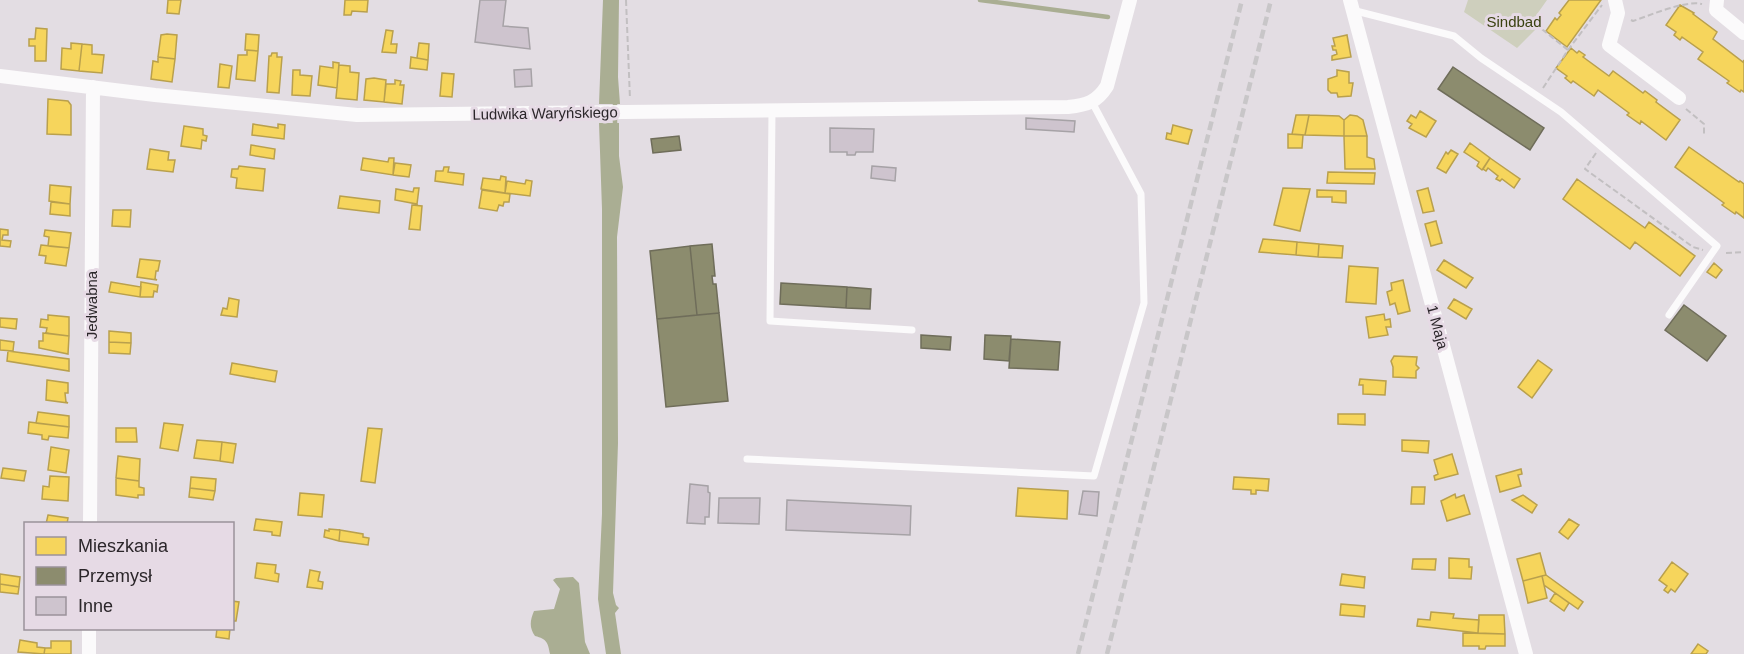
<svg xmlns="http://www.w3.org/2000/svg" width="1744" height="654" font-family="Arial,sans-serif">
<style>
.green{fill:#cecfbd}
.water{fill:#aaae93}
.homes{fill:#f6d55c;stroke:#b9a04d;stroke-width:1.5}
.industry{fill:#8c8c6e;stroke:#6f6d5a;stroke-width:1.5}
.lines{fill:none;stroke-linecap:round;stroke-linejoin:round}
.stream{stroke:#aaae93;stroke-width:4.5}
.building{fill:#cec4ce;stroke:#a6a2a6;stroke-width:1.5}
.path{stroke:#c2bfc1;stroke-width:2;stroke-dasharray:6 3;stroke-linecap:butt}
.service{stroke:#fbfafb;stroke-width:7}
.minor{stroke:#fbfafb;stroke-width:14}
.rail{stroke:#c8c6c8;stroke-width:4.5;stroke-dasharray:9 4.5;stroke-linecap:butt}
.labels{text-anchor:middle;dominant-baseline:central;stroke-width:6;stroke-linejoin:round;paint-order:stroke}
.park-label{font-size:15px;fill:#3a4110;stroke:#e6dae5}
.street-label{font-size:15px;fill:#2b262a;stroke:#e6dae5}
</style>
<rect width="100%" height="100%" fill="#e3dde3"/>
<path class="green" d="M1468,0H1547L1535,17L1542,23L1517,48L1464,12Z"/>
<path class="water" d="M603,0H619L618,77L620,104H599Z
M599,123H619V156L623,187L617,237L618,443L613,593L616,605L619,608L615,613L621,654H606L598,599L602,514V209Z
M573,577L579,583L585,642L590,654H550C548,643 547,639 535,636C529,627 530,621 534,611L554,609L560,589L553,580L556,578Z"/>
<path class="homes" d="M168,0H181L179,14L167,13Z
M345,0H368L367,12L352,11L351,15H344Z
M1569,0H1601L1567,47L1546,31L1555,18L1557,20L1561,15L1559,13Z
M1680,5L1694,13L1693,14L1717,32L1713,39L1743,62L1744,60V92L1741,90L1740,92L1727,83L1729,81L1698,59L1703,52L1682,37L1680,40L1674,35L1676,32L1666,25Z
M36,28L47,29L46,61H35V46H29V39H35Z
M386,30L393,31L391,44H397L396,53L382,52Z
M167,34L177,35L175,59L158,57L161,35Z
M246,34L259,35L258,51L245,50Z
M1347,35L1351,57L1332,60V56L1337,54L1336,50H1333L1332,46H1335L1333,38Z
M71,43L82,44L79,71L61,69L62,48L71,49Z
M419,43L429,44L428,60L417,58Z
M82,44L92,45V54L104,55L102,73L79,71Z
M1571,48L1577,53L1579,51L1585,55L1583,57L1609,76L1613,71L1643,93L1645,91L1657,100L1656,102L1680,120L1666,140L1641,121L1640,124L1627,115L1629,113L1598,90L1594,96L1573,81L1571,83L1565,78L1567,76L1556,68Z
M247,50L258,51L255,81L236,79L238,55H247Z
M272,53H277V57H282L279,93L267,92L269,56H271Z
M158,57L175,59L172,82L151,79L153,61L158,62Z
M411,57L428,60L427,70L410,68Z
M333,62L339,63L337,88L318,85L320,66L333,68Z
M220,64L232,66L229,88L218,87Z
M339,65L350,66V72L359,73L357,100L336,98Z
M293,70H300V75L312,76L310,96L292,95Z
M1337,70L1349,72V83H1353L1351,96L1338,97L1337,93H1331L1328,90V79L1337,76Z
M442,73L454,74L452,97L440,96Z
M374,78L386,80L384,102L364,100L366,79Z
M395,80L401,81L400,85H404L402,104L384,102L386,84H395Z
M48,99L68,101L71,105V135L47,134Z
M1420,111L1436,121L1426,137L1409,128L1412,124L1407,121L1411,115L1416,118Z
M1296,115H1309L1305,135L1292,134Z
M1309,115L1339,116L1344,120V136L1305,135Z
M1350,115L1357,116L1363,120L1367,136H1344V120Z
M253,124L278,128V124L285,125L284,139L252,135Z
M1173,125L1192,130L1188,144L1166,139L1167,133L1171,134Z
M184,126L203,129V135L207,136L206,141L202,140L201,149L181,146Z
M1288,134L1303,135L1302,148H1288Z
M1344,136H1367V157L1374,159L1375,169H1345Z
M1470,143L1490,158L1482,170L1477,166L1479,162L1464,152Z
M251,145L275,149L274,159L250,155Z
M1689,147L1739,182L1740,181L1744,184V218L1736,212L1735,214L1722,205L1724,203L1675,167Z
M150,149L169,152L168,160H175L173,172L147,169Z
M1451,150L1458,154L1446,173L1437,168L1446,152L1448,154Z
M363,158L388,162L389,158H394L393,175L361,170Z
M1490,158L1520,179L1514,188L1502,179L1500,181L1496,179L1498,176L1488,168L1486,171L1483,169Z
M395,163L411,165L409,177L393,175Z
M239,166L265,169L263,191L236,188L237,178L231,177L232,169H238Z
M444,167H449L448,172L464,174L463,185L435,181L436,171H443Z
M1328,172L1375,173L1374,184L1327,183Z
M501,176L506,177L505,193L481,189L483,178L500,180Z
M1577,179L1645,228L1649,222L1695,256L1680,276L1635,242L1630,249L1563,199Z
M526,180L532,181L530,196L505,193L507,181L525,184Z
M50,185L71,187L70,204L49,201Z
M414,188H419L417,204L395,200L396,189L413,192Z
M1283,188L1310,189L1300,231L1274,225Z
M1428,188L1434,211L1423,213L1417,191Z
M482,190L510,194L509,202H504L503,206L499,205L497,211L479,208Z
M1317,190L1346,191V203L1332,202V197H1317Z
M340,196L380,201L379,213L338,208Z
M51,202L70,204V216L50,214Z
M412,205L422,206L420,230L409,229Z
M113,210H131L130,227L112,226Z
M1436,221L1442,243L1431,246L1425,224Z
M0,229L8,230V235H3L2,240L11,241L10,247L0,246Z
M45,230L71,233L69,248L48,246L49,237L44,236Z
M1263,239L1297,242L1296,255L1259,252Z
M1297,242L1319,244L1318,257L1296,255Z
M1319,244L1343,246L1342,258L1318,257Z
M41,245L69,248L66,266L45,263L46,256L39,255Z
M140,259L160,261L158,271H156L155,279L157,280L137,277Z
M1444,260L1473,278L1466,288L1437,270Z
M1714,263L1722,270L1716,278L1707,272Z
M1349,266L1378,268L1376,304L1346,302Z
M1403,280L1410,311L1398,314L1395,303L1390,305L1387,292L1392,290L1391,283Z
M111,282L141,287L140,297L109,292Z
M141,282L158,285L157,292L154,291L153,297H140Z
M229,298L239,300L237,317L221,315L223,308L227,309Z
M1454,299L1472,309L1466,319L1448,308Z
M1384,314L1385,320L1390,319L1391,327H1386L1388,335L1369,338L1366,317Z
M48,315L69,317V336L46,333L47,328L40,327L41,319L48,320Z
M0,318L17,319L16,329L0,327Z
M109,331L131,333V343L109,342Z
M43,333L69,336L68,354L39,348V341H43Z
M0,340L14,342L13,351L0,350Z
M109,342L131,343L130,354L109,353Z
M8,351L69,359V371L7,361Z
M1394,356L1417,357L1416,365L1419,368L1416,371V378L1393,377V367L1391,361Z
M1538,360L1552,370L1532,398L1518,387Z
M232,363L277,371L275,382L230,374Z
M1360,379L1386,381L1385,395L1363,394V385H1359Z
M47,380L68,383V393H65L66,402L68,403L46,400Z
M38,412L69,416V427L36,423Z
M1338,414H1365V425L1338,424Z
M29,422L69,427L68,438L49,436L48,440L42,439V435L28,433Z
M164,423L183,425L178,451L160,448Z
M116,428H136L137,442H116Z
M368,428L382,429L375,483L361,481Z
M197,440L222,442L220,461L194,458Z
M1402,440L1429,441L1428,453L1402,451Z
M222,442L236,444L233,463L220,461Z
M51,447L69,450L66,473L48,470Z
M1452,454L1458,474L1435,480L1434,476L1438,474L1434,460Z
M118,456L140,459L139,481L116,478Z
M3,468L26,471L24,481L1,478Z
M1521,469L1522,474L1518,475L1521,486L1500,492L1496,476Z
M50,476L69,477L68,501L42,499L43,486L49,487Z
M191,477L216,479L215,491L190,488Z
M1234,477L1269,479L1268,491L1256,490V494H1251V490L1233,489Z
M116,478L139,481V487L144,488V495H138V498L116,495Z
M1412,487H1425L1424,504H1411Z
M190,488L215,491L213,500L189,497Z
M1018,488L1068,491L1067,519L1016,516Z
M300,493L324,495L322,517L298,515Z
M1455,494L1456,498L1464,495L1470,514L1447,521L1441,501Z
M1523,495L1537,505L1532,513L1512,500Z
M48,515L68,518L67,524H46Z
M256,519L282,522L280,536L272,535V532L254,530Z
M1569,519L1579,525L1568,539L1559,532Z
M329,529L340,530L339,541L324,537L325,530L329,531Z
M340,530L363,534V537L369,538L368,545L339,541Z
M1540,553L1546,575L1523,581L1517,559Z
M1449,558L1469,559V567H1472L1471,579L1449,578Z
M1413,559H1436L1435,570L1412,569Z
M1672,562L1688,574L1675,592L1671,589L1668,593L1664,590L1667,586L1659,580Z
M257,563L276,565L275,573L279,574L278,582L255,578Z
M310,570L320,572L318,581L323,582L322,589L307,587Z
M0,574L20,577L19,587L0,584Z
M1342,574L1365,577L1364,588L1340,585Z
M1546,575L1583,602L1578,609L1544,585L1542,576Z
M1542,576L1547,598L1528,603L1523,581Z
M0,584L19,587L18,594L0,592Z
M1555,593L1569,603L1564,611L1550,601Z
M232,601L239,602L236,621H232Z
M1341,604L1365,606L1364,617L1340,615Z
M1431,612L1454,614L1453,618L1479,620L1478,633L1417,626L1418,619L1430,620Z
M1479,615H1504L1505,634L1478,633Z
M217,628H230L229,639L216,637Z
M1463,633L1505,634V646H1486L1485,649H1479V646H1463Z
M20,640L37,643V647L45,648L44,654L18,652Z
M51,641H71V654H44L45,648H51Z
M1698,644L1708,651L1706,654H1691Z"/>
<path class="industry" d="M1453,67L1544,128L1530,150L1438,89Z
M679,136L681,150L653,153L651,139Z
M712,244L715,276H712L713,284H716L719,313L697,315L690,246Z
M690,246L697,315L657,319L650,251Z
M781,283L847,287L846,308L780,304Z
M847,287L871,289L870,309L846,308Z
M1684,305L1726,336L1707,361L1665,330Z
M719,313L728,401L666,407L657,319Z
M921,335L951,337L950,350L921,348Z
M985,335L1011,336L1009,361L984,359Z
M1011,339L1060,342L1058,370L1009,368Z"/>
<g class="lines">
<path class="stream" d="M980,0L1108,17
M615,129V99"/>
</g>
<path class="building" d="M480,0H506L503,26L528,28L530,49L475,42Z
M531,69L532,86L515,87L514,70Z
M1026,118L1075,121L1074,132L1026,129Z
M830,128L874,129L873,152H856L855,155H847V152H830Z
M872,166L896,168L895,181L871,178Z
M690,484L708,486V492L710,493L709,517H705V524L687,523Z
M1083,491L1099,492L1097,516L1079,514Z
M719,498H760L759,524L718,523Z
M787,500L911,506L910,535L786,530Z"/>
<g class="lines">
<path class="path" d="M626,0L630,99
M1528,18L1568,50
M1631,20L1633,21C1651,15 1685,0 1702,4
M1543,88L1568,50L1602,5
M1686,109L1704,124V136
M1596,153L1585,169L1693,247L1703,250
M1726,253L1744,252"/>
<path class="service" d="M1352,10L1454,36L1481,58L1561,112L1717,246L1669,315
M772,110L770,321L912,330
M747,459L1094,476L1144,303L1141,194L1092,102"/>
<path class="minor" d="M1350,0L1526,654
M1615,0L1618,13L1609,45L1679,98
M1717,0L1716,10L1744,33
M0,76L155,95L357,115L1068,107C1087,105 1097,102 1107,86L1130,0
M90,524L93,87
M89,654V628"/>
<path class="rail" d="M1078,654L1242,0
M1107,654L1271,0"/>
</g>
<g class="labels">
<g class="park-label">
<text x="1514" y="21">Sindbad</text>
</g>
<g class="street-label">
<text transform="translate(545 113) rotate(-1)">Ludwika Waryńskiego</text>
<text transform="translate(91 305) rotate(-90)">Jedwabna</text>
<text transform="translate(1438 327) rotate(75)">1 Maja</text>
</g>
</g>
<rect x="24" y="522" width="210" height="108" fill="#e6dae5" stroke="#9b929a" stroke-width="1.5"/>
<rect x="36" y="537" width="30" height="18" fill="#f6d55c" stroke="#9b929a" stroke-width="1.5"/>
<text x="78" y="552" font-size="18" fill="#2b262a">Mieszkania</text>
<rect x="36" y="567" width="30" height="18" fill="#8c8c6e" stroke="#9b929a" stroke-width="1.5"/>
<text x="78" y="582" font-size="18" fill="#2b262a">Przemysł</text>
<rect x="36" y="597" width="30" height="18" fill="#cec4ce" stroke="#9b929a" stroke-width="1.5"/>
<text x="78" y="612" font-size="18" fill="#2b262a">Inne</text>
</svg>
